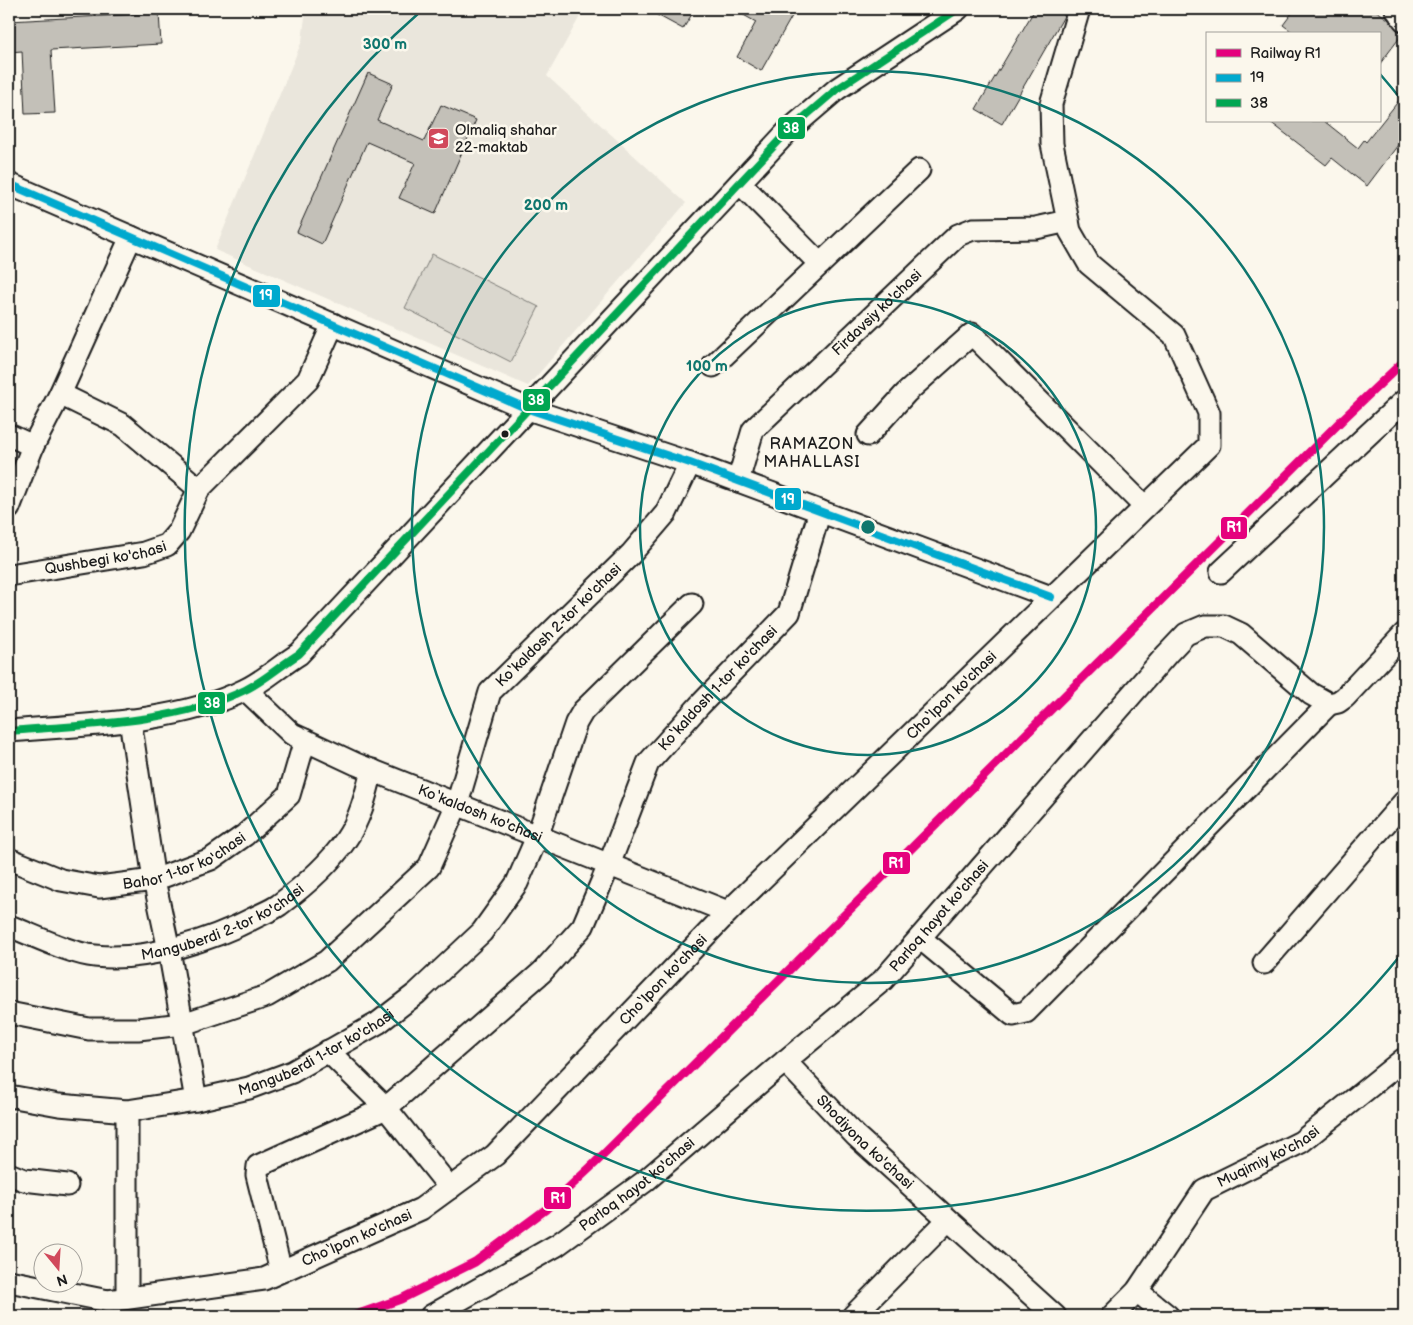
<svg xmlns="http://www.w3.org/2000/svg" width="1413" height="1325" font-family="'Balsamiq Sans',sans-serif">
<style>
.built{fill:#eae6dc}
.green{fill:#dad7ce;stroke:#7b7a75}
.building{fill:#c3c0b8;stroke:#1c1c1c}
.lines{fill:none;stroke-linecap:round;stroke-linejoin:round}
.minor-casing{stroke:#1c1c1c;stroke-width:25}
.minor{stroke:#fbf7ec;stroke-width:21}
.bus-1-casing{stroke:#fbf7ec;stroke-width:11}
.bus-2-casing{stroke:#fbf7ec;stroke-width:11}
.bus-1{stroke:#00a9ce;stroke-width:8}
.bus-2{stroke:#00a651;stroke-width:8}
.rail-1-casing{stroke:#fbf7ec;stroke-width:12}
.rail-1{stroke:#e5007d;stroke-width:9}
.ring{fill:none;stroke:#0f766e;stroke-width:2.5}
.bus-dot{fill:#1c1c1c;stroke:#fbf7ec;stroke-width:2}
.labels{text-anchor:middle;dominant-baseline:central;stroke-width:5;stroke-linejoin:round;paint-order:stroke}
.poi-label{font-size:15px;fill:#1c1c1c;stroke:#fbf7ec;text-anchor:start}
.street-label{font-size:15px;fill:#1c1c1c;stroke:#fbf7ec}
.neighbourhood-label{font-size:16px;letter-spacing:1px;fill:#1c1c1c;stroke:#fbf7ec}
.centre{fill:#0f766e;stroke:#fbf7ec;stroke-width:2.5}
.ring-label{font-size:15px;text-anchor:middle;font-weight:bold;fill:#0f766e;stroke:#fbf7ec;stroke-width:5;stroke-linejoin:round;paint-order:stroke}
.line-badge{stroke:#fbf7ec;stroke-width:2}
.badge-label{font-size:14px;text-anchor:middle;font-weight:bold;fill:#fff}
</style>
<rect width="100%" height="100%" fill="#fbf7ec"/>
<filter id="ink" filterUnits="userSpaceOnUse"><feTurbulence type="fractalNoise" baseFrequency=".02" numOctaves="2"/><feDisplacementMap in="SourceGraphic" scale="10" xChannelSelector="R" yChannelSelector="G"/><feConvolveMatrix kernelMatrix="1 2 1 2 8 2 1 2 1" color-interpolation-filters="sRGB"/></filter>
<g filter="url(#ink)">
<path class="built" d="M306,9H584L547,76L686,203L528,386L215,250L302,41Z"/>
<path class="green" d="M432,254L539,307L511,362L405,308Z"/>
<path class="building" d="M646,9H695L683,29Z
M733,9H796L761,71L737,57L756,22Z
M1035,9H1066L1063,18L1002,124L976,109Z
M1295,9H1374L1388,19L1398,31L1404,32L1379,65V34H1295L1283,25Z
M159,13L161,44L51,50L55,113L25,114L22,51L9,52V21Z
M368,73L393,84L377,120L424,141L441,105L476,120L435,214L399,198L415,163L367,142L322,244L297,232Z
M1404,94V150L1398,145L1367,186L1332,158L1326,165L1269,121H1324L1358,148L1364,140L1366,142Z"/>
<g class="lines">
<defs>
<g id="minor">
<path d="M1396,9L1404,20"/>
<path d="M740,183L820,264"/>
<path d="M9,184L528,409L690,463L1051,597"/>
<path d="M713,366L919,170"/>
<path d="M60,394L123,425L199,489"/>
<path d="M9,435L33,446"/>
<path d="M868,435L906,393L972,334L1145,507"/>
<path id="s1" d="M738,481L753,430L958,235L973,229L1036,228L1068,221"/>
<path d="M9,508L33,446L60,394L131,237"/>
<path d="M1221,572L1404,401"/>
<path id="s2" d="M9,575L144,553L167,545L179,531L199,489L308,380L333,324"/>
<path id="s3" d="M246,690L292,734L356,764L728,912"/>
<path d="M130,720L154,880L169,950L196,1100"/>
<path d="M9,731C83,725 178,723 245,690C264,681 281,665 299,654L788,131L837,89L958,9"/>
<path id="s4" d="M9,859L61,880L99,887L154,880L211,859L245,835L289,795L305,740"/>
<path id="s5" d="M9,926C33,935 71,954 95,956C145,962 212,940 256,917C264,913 272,910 279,905C303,887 328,866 345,841C360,820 366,795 372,770"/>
<path d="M920,938L1013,1015L1026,1012L1329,704"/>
<path d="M1264,963L1404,802"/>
<path id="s6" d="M9,1013L89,1029H138L183,1024L267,996L327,961L429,867L457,804L490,692L631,554L666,513L690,463"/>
<path d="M328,1051L386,1108L450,1188"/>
<path id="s7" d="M785,1061L856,1136L1055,1316"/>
<path id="s8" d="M9,1096L59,1105L127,1111L196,1100L249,1088L292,1072L378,1023L417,993L482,932L517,883L537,837L576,723L583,711L692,604"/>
<path d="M127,1111V1298"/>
<path d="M9,1174L24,1180L67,1185"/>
<path id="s9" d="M281,1271L257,1175L258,1166L386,1108L542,972L583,926L609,865L648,763L699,706L789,613L820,511"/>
<path id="s10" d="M9,1281L108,1301L264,1279L421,1209L495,1155L728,912L1209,445V413L1174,335L1089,264L1070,231L1052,144L1051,104L1079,9"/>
<path d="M1137,1291L1168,1316"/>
<path id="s11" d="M431,1316L557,1245L644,1182L772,1072L883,980L1167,654L1186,634L1205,626H1224L1241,634L1311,694L1329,704L1338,702L1345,697L1404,634"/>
<path d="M853,1316L948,1220"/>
<path id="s12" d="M1112,1316L1137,1291L1204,1190L1301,1142L1404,1059"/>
</g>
</defs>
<use href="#minor" class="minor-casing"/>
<use href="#minor" class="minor"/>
<defs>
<path id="bus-1" d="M9,184L528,409L690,463L1051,597"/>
<path id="bus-2" d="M9,731C83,725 178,723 245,690C264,681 281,665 299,654L788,131L837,89L958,9"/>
</defs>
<use href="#bus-1" class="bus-1-casing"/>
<use href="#bus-2" class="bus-2-casing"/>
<use href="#bus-1" class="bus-1"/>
<use href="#bus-2" class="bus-2"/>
<defs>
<path id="rail-1" d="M353,1316L401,1299L475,1262L545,1210L594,1164L1344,418L1404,361"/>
</defs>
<use href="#rail-1" class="rail-1-casing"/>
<use href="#rail-1" class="rail-1"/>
</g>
</g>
<g class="ring">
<circle cx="868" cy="527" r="228"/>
<circle cx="868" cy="527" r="456"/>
<path d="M1403 952A683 683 0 1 1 420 12M1380 74A683 683 0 0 1 1403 102"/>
</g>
<defs>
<symbol id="school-square" viewBox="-11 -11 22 22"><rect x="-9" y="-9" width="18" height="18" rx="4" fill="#d1495b" stroke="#fbf7ec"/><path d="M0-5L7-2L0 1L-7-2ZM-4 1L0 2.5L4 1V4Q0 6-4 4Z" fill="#fff"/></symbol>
</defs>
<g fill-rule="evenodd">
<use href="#school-square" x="426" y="126" width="25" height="25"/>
</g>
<circle class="bus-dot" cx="505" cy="434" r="4.5"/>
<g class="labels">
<g class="poi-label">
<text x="455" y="130">Olmaliq shahar<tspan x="455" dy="17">22-maktab</tspan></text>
</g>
<g class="street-label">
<text stroke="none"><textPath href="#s1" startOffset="224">Firdavsiy ko'chasi</textPath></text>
<text stroke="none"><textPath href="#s2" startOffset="98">Qushbegi ko'chasi</textPath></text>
<text stroke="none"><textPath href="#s6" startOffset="754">Ko‘kaldosh 2-tor ko'chasi</textPath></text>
<text stroke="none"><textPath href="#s9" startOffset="795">Ko‘kaldosh 1-tor ko'chasi</textPath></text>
<text stroke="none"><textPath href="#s10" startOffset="1170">Cho‘lpon ko'chasi</textPath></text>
<text stroke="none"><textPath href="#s3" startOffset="268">Ko‘kaldosh ko'chasi</textPath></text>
<text stroke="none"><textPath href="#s4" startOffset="185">Bahor 1-tor ko'chasi</textPath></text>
<text stroke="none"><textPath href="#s11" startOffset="650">Parloq hayot ko'chasi</textPath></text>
<text stroke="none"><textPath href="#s5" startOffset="226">Manguberdi 2-tor ko'chasi</textPath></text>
<text stroke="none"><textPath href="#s10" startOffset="765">Cho‘lpon ko'chasi</textPath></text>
<text stroke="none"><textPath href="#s8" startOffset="319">Manguberdi 1-tor ko'chasi</textPath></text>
<text stroke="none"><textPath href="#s7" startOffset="114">Shodiyona ko'chasi</textPath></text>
<text stroke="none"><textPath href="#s12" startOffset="229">Muqimiy ko'chasi</textPath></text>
<text stroke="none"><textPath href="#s11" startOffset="245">Parloq hayot ko'chasi</textPath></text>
<text stroke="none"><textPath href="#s10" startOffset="360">Cho‘lpon ko'chasi</textPath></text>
</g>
<g class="neighbourhood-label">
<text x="812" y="444">RAMAZON<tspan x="812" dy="18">MAHALLASI</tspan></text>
</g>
</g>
<circle cx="868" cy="527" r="8" class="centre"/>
<g class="ring-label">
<text x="385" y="49">300 m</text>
<text x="546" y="210">200 m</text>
<text x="707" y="371">100 m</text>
</g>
<g class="line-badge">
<rect x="777" y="116" width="29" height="24" rx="5" fill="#00a651"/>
<rect x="252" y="284" width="29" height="24" rx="5" fill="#00a9ce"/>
<rect x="522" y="388" width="29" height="24" rx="5" fill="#00a651"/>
<rect x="774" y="487" width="28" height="24" rx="5" fill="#00a9ce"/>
<rect x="1220" y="516" width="28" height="24" rx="5" fill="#e5007d"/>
<rect x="197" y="691" width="29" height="24" rx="5" fill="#00a651"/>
<rect x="882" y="851" width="29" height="24" rx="5" fill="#e5007d"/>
<rect x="543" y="1186" width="29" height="24" rx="5" fill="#e5007d"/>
</g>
<g class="badge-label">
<text x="791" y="133">38</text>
<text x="266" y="300">19</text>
<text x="536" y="405">38</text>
<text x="788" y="504">19</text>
<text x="1234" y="532">R1</text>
<text x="212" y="708">38</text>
<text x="896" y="868">R1</text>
<text x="558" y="1203">R1</text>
</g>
<rect width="1413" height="1325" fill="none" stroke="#fbf7ec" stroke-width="30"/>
<rect x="15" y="15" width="1383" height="1295" fill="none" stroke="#1c1c1c" stroke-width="2" filter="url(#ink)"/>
<rect x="1206" y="32" width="175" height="90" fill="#fbf7ec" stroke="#a29f99"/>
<rect x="1216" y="49" width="25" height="8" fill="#e5007d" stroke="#a29f99"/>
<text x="1250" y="58" font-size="15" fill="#1c1c1c">Railway R1</text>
<rect x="1216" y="74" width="25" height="8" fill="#00a9ce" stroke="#a29f99"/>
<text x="1250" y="82" font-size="15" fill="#1c1c1c">19</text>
<rect x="1216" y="99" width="25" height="8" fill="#00a651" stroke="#a29f99"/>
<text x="1250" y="108" font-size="15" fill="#1c1c1c">38</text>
<g transform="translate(58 1268) rotate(162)"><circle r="24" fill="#fbf7ec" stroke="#a29f99"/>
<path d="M0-4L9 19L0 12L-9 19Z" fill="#d1495b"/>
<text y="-8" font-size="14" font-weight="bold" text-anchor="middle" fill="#1c1c1c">N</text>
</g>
</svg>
